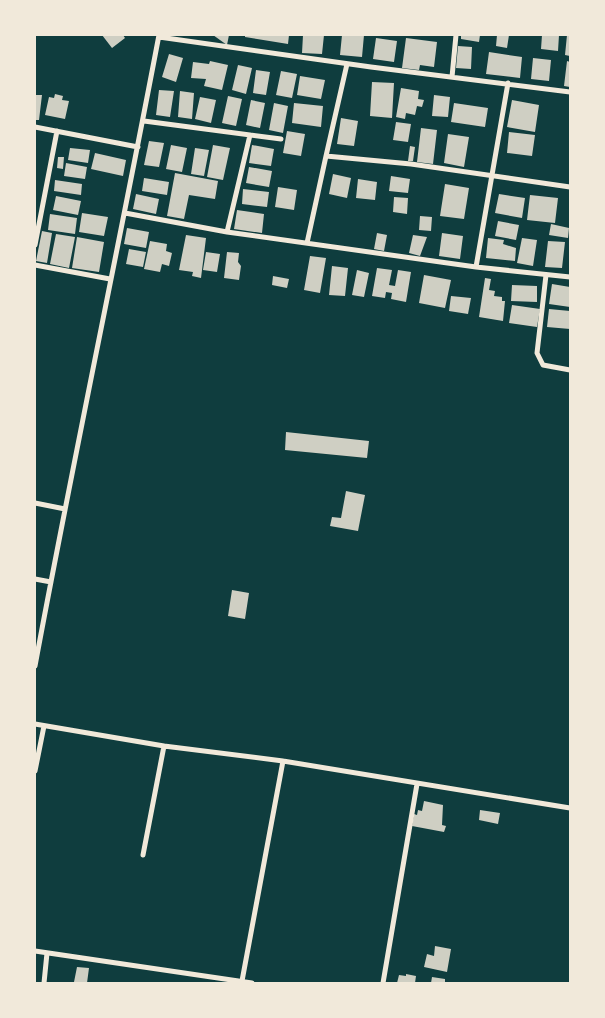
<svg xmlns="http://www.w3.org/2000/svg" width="605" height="1018" font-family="'Fira Sans Condensed',sans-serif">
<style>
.building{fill:#cfcfc3}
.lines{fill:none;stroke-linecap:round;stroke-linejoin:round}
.minor{stroke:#f1e9da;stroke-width:5}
</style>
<rect width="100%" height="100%" fill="#0f3d3e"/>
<path class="building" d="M102,35H123L125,38L112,48Z
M213,35H229L227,45Z
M245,35H289L288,44L245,37Z
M303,35H324L322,54L302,53Z
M342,35H364L362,57L340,55Z
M461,35H480L479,42L461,39Z
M497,35H509L507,48L496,46Z
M542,35H559L558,51L541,49Z
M567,35H570V56L565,55Z
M376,38L397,41L394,62L373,59Z
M406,38L437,42L434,67L420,65L419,70L402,68Z
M458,46L472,47L471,69L456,68Z
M489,52L522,57L520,78L486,74Z
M169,54L183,58L176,82L162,77Z
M533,58L551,60L549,81L531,79Z
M210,61L228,65L222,90L204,86L206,79L191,78L193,62L209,64Z
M567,61L570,62V87L564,86Z
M238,65L252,68L246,94L232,90Z
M256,70L270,72L266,95L253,93Z
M281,71L297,74L292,98L276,95Z
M300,76L325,80L321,99L297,95Z
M372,82L394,83L392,118L370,116Z
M401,88L419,91L418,99L424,100L422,107L417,106L415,115L406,113L405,119L396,117Z
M159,90L174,91L170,117L156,115Z
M180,91L194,93L192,119L178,117Z
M55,94L63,96L62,100L69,101L65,119L45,115L49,97L54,98Z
M35,95H42L39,120H35Z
M434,95L450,97L448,117L432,116Z
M228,96L242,99L236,126L222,123Z
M200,97L216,100L211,123L195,119Z
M251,100L265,103L260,128L246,125Z
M512,100L539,105L535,132L507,127Z
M274,103L288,106L283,133L269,130Z
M294,103L323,106L321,127L292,123Z
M454,103L488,108L485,127L451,122Z
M341,118L358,121L354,146L337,144Z
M396,122L411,124L408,142L393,140Z
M421,128L437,130L433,164L417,162Z
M287,131L305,134L301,156L283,153Z
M509,132L535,135L532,156L507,153Z
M448,134L469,137L464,167L444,163Z
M149,141L164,143L159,167L144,165Z
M171,145L187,148L182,172L166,169Z
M213,145L230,148L223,180L207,177Z
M252,145L274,149L271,166L249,163Z
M410,146L415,147L413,161H408Z
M70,148L90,150L88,163L68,160Z
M195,148L209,150L204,176L191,174Z
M95,153L126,160L123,176L91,169Z
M58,157H64L63,169L57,168Z
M66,163L87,167L85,179L64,176Z
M249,167L272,171L269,187L246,183Z
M175,173L218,181L215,199L189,195L184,219L167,216Z
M333,174L351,178L347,198L329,194Z
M391,176L410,179L408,193L389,191Z
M144,178L169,182L167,195L142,191Z
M358,179L377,182L375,200L356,198Z
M55,180L82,184L81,195L54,191Z
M445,184L469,188L464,219L440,216Z
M278,187L297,190L294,210L275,207Z
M243,189L269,192L267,207L242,204Z
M136,194L159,199L156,214L133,209Z
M499,194L525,198L522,218L495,213Z
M530,195L558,198L555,223L527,220Z
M56,196L81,201L78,215L53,210Z
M394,197L408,198L407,214L393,212Z
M237,210L264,214L262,233L234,229Z
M82,213L108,217L104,236L79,232Z
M50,214L77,218L75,234L48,230Z
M420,216L432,217L431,231L419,230Z
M498,221L519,225L516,240L495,236Z
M551,224L569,228L568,238L549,235Z
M127,228L149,232L146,248L124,244Z
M42,231L52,233L47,263L36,261Z
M377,233L387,235L384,251L374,249Z
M442,233L463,236L460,259L439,256Z
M56,234L75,237L69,268L50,264Z
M186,235L206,238L201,278L192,276L193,272L179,270Z
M413,235L427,237L420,256L409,253Z
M77,237L104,242L99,272L72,268Z
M488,238L504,240L503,244L516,248L515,261L486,258Z
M522,238L537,240L533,266L517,263Z
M150,241L167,244L166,251L172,253L169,266L162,264L160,272L144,269Z
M548,241L565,242L562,268L545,267Z
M129,249L146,252L143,267L126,264Z
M206,252L220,254L217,272L203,270Z
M227,252L239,253L238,262L241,266L239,280L224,278Z
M310,256L326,258L320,293L304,290Z
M332,266L348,268L345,296L329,295Z
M377,268L392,270L389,285L395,286L398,270L411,272L406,302L391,299L392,293L386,292L385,298L372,296Z
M357,270L369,273L364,297L352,295Z
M424,275L451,280L445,308L419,303Z
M273,276L289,279L287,288L272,285Z
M485,278L491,279L489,290L495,291L494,296L502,297V301H505L503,321L479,317Z
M552,284L570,287V307L549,304Z
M512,285L537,286V302L511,301Z
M451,296L471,298L468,314L449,311Z
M512,305L540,309L537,327L509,323Z
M549,309L570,311V329L547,327Z
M286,432L369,441L367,458L285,450Z
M346,491L365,495L358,531L330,526L332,517L341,518Z
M232,590L249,593L245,619L228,616Z
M424,801L443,805L442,825L446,826L444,832L412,826L414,814L417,815L418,810L422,811Z
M480,810L500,813L498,824L479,820Z
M435,946L451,949L447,972L424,967L427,954L434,956Z
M77,967L89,968L87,983L74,982Z
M406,974L416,976L415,983H397L399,975L406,976Z
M432,977L445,979V983H431Z"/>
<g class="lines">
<path class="minor" d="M159,37L371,67L570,92
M347,64L326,156L411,164L570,187
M452,77L456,35
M144,121L281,139
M35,127L138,147
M125,213L227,232L476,267L570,277
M227,232L250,135
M307,243L326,156
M35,245L57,131
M35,265L110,279
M476,267L508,83
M546,275L537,353L543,365L570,370
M35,503L65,509
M35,579L51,582
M35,666C74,456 119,246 159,35
M35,724L164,746L283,761L570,808
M35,771L44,726
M143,855L164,746
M35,951L252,983
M242,981L283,761
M44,983L47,953
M383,983L417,784"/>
</g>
<rect width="605" height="1018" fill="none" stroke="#f1e9da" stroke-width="72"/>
</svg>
